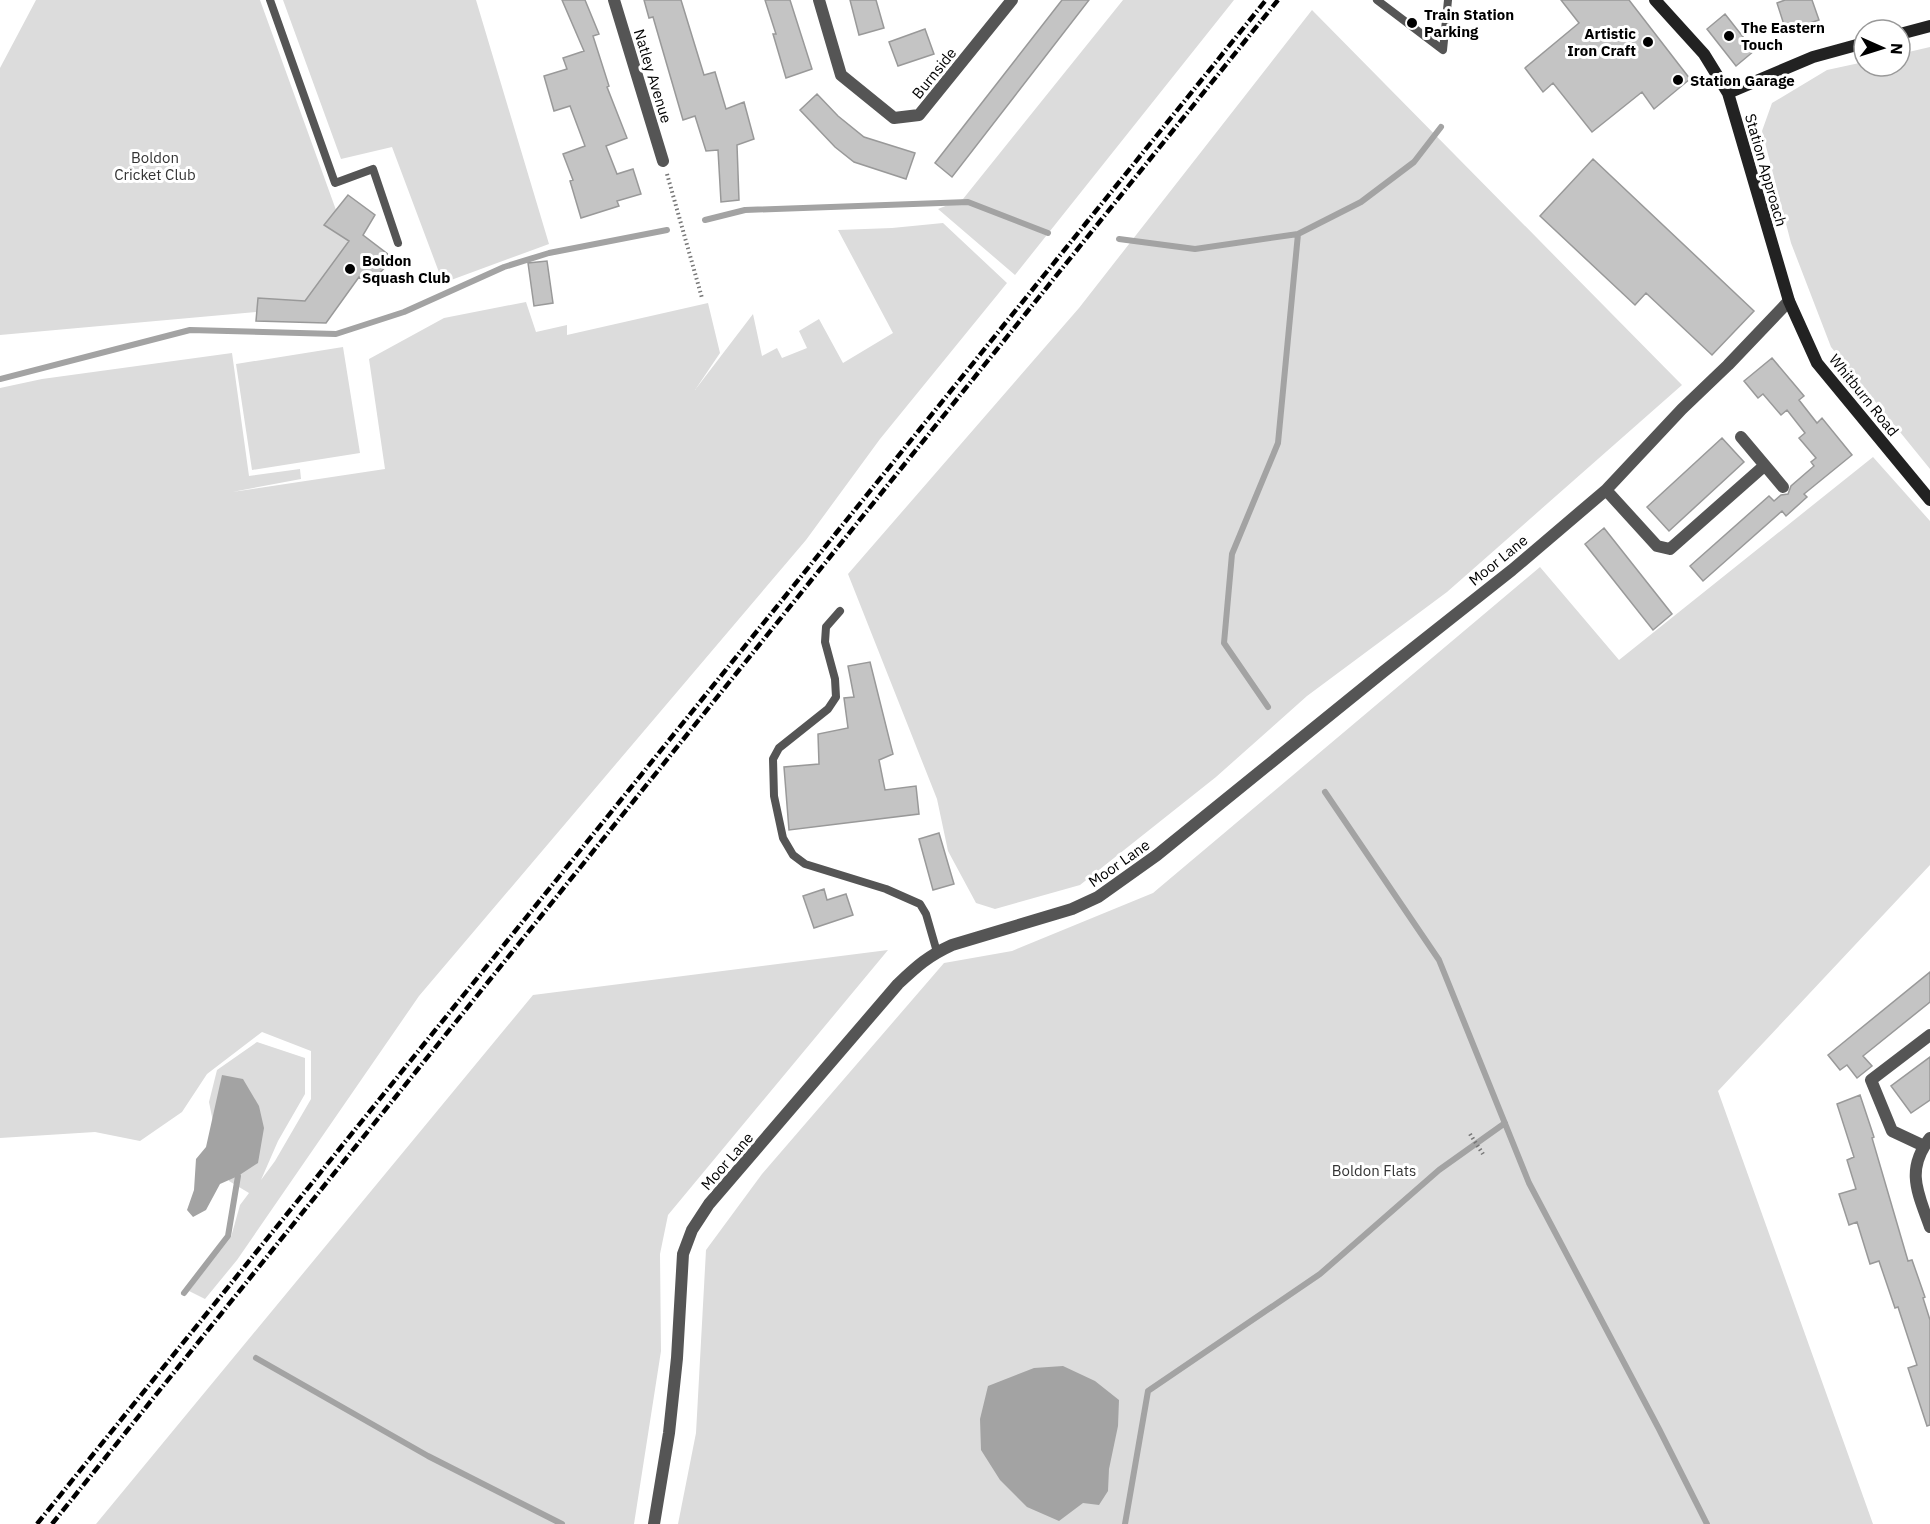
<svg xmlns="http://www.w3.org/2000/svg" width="1930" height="1524" font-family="'IBM Plex Sans',sans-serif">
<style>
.green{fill:#dcdcdc}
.water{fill:#a3a3a3}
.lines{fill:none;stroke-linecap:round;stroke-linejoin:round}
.stream{stroke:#a3a3a3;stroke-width:6}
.building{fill:#c4c4c4;stroke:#999;stroke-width:1.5}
.path{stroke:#777;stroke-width:4;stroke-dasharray:1.5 3;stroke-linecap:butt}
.lane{stroke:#555;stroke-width:8}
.street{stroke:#555;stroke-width:12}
.secondary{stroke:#222;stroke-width:12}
.rail{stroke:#000;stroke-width:4.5;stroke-dasharray:9 3 1.5 3;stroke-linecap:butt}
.poi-dot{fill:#000;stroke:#fff;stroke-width:2}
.labels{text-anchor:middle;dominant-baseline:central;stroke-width:6;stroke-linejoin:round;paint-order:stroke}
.poi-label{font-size:15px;font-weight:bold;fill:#000;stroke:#fff;text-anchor:start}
.street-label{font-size:15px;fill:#000;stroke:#fff}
.park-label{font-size:15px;fill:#333;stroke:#fff}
</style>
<rect width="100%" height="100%" fill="#fff"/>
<path class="green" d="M36,0H260L336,210L349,241L305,301L258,298L257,312L0,335V68Z
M283,0H476L549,244L443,283L392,147L341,159Z
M1123,0H1234L1015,275L938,209L963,199Z
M1312,10L1682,385L1447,592L1307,696L1216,777L1080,885L995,909L976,903L948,851L937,799L848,574L1079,308Z
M1930,47V469L1831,347L1791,243L1762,131L1772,103L1827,70L1864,62V66H1900V54Z
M943,223L1007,283L880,439L806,540L419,996L237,1260L205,1299L189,1291L231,1237L240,1205L249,1193L229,1181L217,1142L209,1102L217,1070L257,1042L305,1058V1094L278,1141L261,1180L275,1161L311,1099V1051L262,1032L207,1074L182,1112L140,1141L95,1132L0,1138V388L42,379L232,353L249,476L300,469L301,479L232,492L385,469L369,359L444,318L526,302L536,332L567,325V335L708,303L720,353L695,390L753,314L762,356L777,348L782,358L807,348L799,331L819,319L843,363L893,333L838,230L892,228Z
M343,347L360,453L252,470L236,364Z
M1873,457L1930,521V865L1718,1091L1873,1524H678L696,1433L706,1250L762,1174L944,963L1012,951L1153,893L1540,567L1619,660Z
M888,950L668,1215L660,1254L661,1351L634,1524H96L533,995Z"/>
<path class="water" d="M222,1075L243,1079L259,1106L264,1128L258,1163L238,1176L220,1184L206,1210L193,1217L187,1210L194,1190L196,1159L206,1147Z
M1063,1366L1095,1381L1119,1400L1118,1426L1109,1469L1108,1491L1099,1505L1083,1503L1059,1521L1027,1507L1000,1480L981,1450L980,1419L988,1386L1034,1368Z"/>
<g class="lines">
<path class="stream" d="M705,220L745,210L968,202L1048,233
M1119,239L1195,249L1298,234L1361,202L1414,162L1441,127
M0,379L190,330L336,334L404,312L504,267L549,253L667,230
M1268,707L1224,643L1232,554L1278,443L1298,234
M1325,792L1439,960L1529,1183L1659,1429L1707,1524
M184,1293L228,1236L238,1176
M256,1358L428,1456L562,1524
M1125,1524L1148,1391L1320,1274L1439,1170L1505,1123"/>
</g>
<path class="building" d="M562,0H585L599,34L593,36L609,86L607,87L627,138L606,146L617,174L633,169L641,194L617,201L619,206L581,218L570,181L573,180L563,154L585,146L570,106L554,111L544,76L567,69L563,58L584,51Z
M644,0H681L704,75L715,72L726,109L744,102L754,139L737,145L739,200L721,202L718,150L706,151L695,116L683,120L653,17L649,18Z
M765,0H790L812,69L786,78L773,34H776Z
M850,0H876L884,28L859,35Z
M1062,0H1089L952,177L935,163Z
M1561,0H1629L1690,79L1654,109L1642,92L1592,132L1553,83L1543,92L1525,68L1579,23Z
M1785,0H1812L1819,20L1786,31L1777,3Z
M1725,14L1754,51L1736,66L1707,29Z
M925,29L934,54L898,66L889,42Z
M817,94L838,116L864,137L915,153L906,179L854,162L835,147L800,110Z
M1593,159L1754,311L1712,355L1646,293L1635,305L1540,216Z
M348,195L375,215L363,235L393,258L371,283L359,277L326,323L256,321L258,298L305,301L349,241L324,225Z
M547,261L553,303L534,306L528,263Z
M1772,358L1804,396L1799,400L1817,423L1822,418L1852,455L1804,494L1807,497L1786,516L1782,511L1703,581L1690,566L1769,496L1774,501L1781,495L1788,494L1791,486L1814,466L1811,462L1816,458L1799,438L1805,433L1787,410L1781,415L1763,394L1758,398L1744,381Z
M1722,438L1744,462L1669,531L1647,507Z
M1604,528L1672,614L1653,630L1585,544Z
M870,662L893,754L879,760L885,790L916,786L919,814L789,830L784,767L819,764L818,734L848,728L844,698L854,697L848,666Z
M939,833L954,884L933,890L919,839Z
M824,889L827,900L846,894L853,915L814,928L803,896Z
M1930,972V1002L1863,1056L1872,1066L1857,1078L1847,1065L1840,1070L1828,1055Z
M1930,1057V1100L1911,1113L1891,1086Z
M1860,1095L1874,1137L1872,1138L1908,1261L1912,1260L1925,1297L1923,1298L1930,1320V1425L1927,1426L1908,1368L1917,1365L1898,1307L1895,1308L1879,1261L1870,1264L1857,1222L1849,1225L1839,1194L1856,1189L1847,1160L1854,1157L1837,1104Z"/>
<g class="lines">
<path class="path" d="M667,174L702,298
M1470,1134L1483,1154"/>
<path class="lane" d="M270,0L335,183L373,169L398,243
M1377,0L1443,50L1448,0
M840,611L826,627L825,642L835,679L836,697L828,709L779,748L773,759L774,796L783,838L793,855L805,864L886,889L920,904L926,914L937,952"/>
<path class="street" d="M614,0L663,161
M819,0L841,75L894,118L919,115L1012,0
M1741,437L1783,487
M1606,490L1657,546L1670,549L1764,466
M1930,1138C1905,1170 1918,1193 1930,1227
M1924,1146L1892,1131L1871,1080L1930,1035
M654,1524L669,1433L677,1358L683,1254L692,1230L709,1204L898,984C917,966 928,956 952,945L1072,909L1098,897L1157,855L1383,672L1512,570L1606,490L1682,409L1728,365L1789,301"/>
<path class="secondary" d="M1655,0L1704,54L1728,93L1789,301L1817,363L1930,500
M1900,34L1930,26
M1728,93L1813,57L1864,43"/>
<path class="rail" d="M37,1524L1266,0
M52,1524L1278,0"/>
</g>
<g class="poi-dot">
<circle cx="1412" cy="23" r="6"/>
<circle cx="1729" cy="36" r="6"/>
<circle cx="1648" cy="42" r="6"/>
<circle cx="1678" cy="80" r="6"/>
<circle cx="350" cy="269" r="6"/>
</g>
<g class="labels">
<g class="poi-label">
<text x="1424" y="14">Train Station<tspan x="1424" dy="17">Parking</tspan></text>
<text x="1741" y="27">The Eastern<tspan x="1741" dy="17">Touch</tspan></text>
<text x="1636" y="33" text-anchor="end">Artistic<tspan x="1636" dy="17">Iron Craft</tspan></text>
<text x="1690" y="80">Station Garage</text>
<text x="362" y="260">Boldon<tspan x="362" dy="17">Squash Club</tspan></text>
</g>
<g class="street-label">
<text transform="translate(934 73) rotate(-51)">Burnside</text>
<text transform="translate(653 76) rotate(73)">Natley Avenue</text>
<text transform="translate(1766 170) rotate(74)">Station Approach</text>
<text transform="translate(1864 395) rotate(51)">Whitburn Road</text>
<text transform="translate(1498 560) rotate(-39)">Moor Lane</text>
<text transform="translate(1119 863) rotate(-35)">Moor Lane</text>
<text transform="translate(727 1161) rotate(-49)">Moor Lane</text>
</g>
<g class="park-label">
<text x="155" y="157">Boldon<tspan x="155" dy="17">Cricket Club</tspan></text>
<text x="1374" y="1170">Boldon Flats</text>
</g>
</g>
<g transform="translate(1882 48) rotate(93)"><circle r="28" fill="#ffffff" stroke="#999999" stroke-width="1.5"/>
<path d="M0-4.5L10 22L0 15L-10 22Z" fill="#000000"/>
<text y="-9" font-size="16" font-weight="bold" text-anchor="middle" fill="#000000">N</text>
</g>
</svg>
